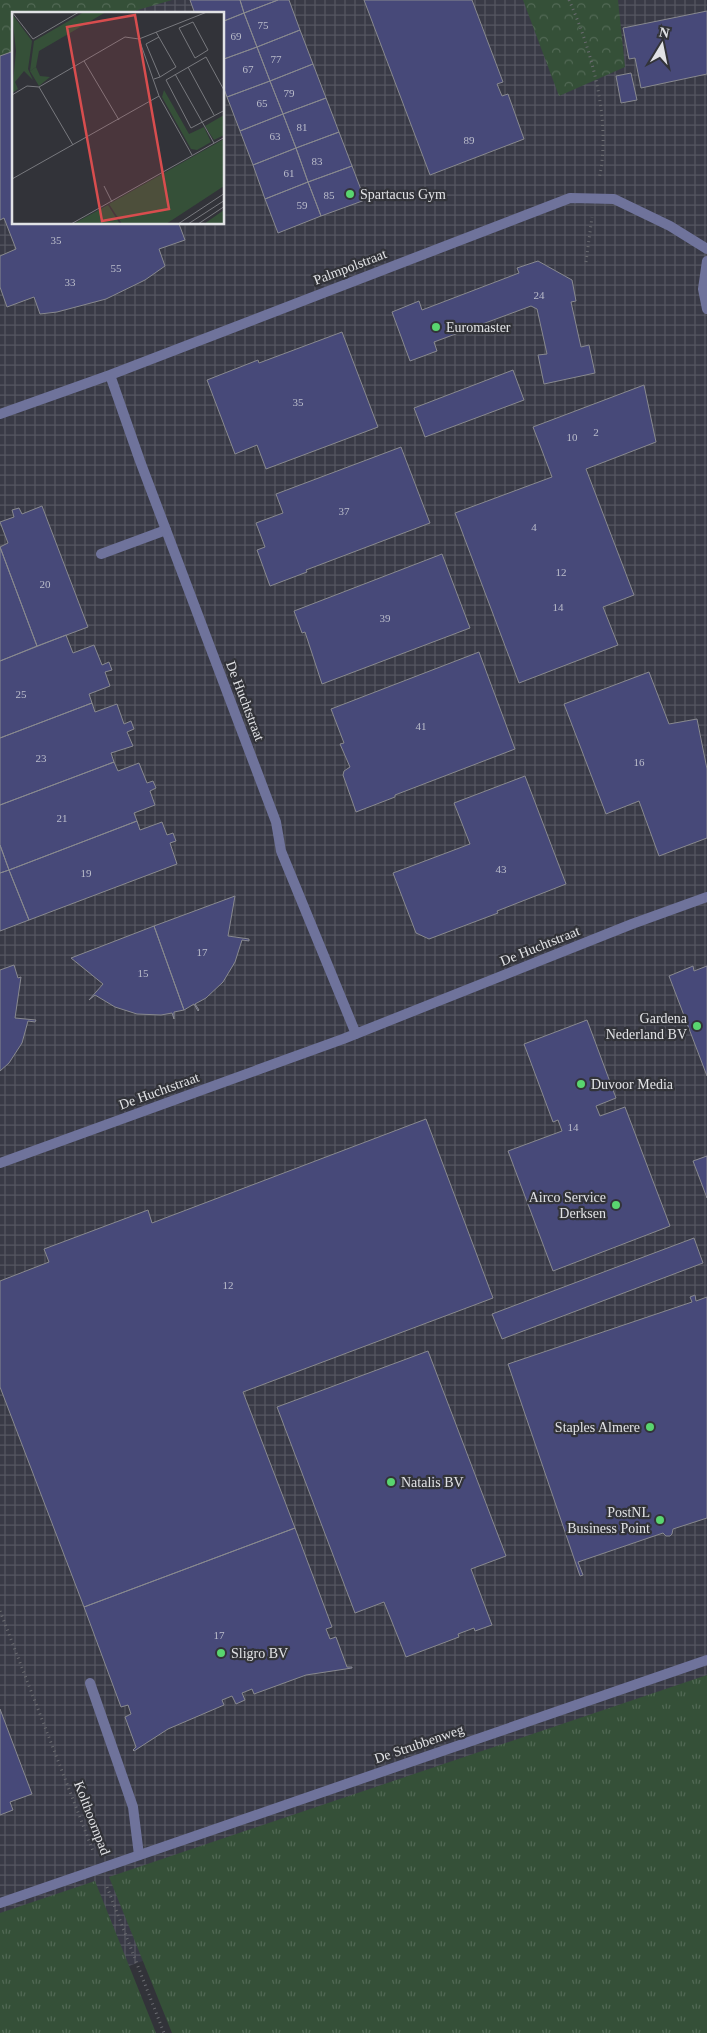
<svg xmlns="http://www.w3.org/2000/svg" width="707" height="2033" font-family="Georgia,serif">
<style>
.industrial{fill:url(#industrial-grid)}
.grass{fill:url(#grass-tufts)}
.forest{fill:url(#forest-crowns)}
.building{fill:#474979;stroke:#88898f}
.lines{fill:none;stroke-linecap:round;stroke-linejoin:round}
.path{stroke:#6a6b70;stroke-width:3;stroke-dasharray:1 4;stroke-linecap:butt}
.lane{stroke:#6f739b;stroke-width:10}
.street{stroke:#6f739b;stroke-width:10}
.poi-dot{fill:#59d56f;stroke:#323339;stroke-width:2}
.labels{text-anchor:middle;dominant-baseline:central;stroke-width:4.5;stroke-linejoin:round;paint-order:stroke}
.number-label{font-size:11px;fill:#babcca}
.poi-label{font-size:14px;fill:#e1e2e5;stroke:#323339;text-anchor:start}
.street-label{font-size:14px;fill:#e1e2e5;stroke:#323339}
.inset-road{fill:none;stroke:#78797e;stroke-width:1}
.view{fill:#d84d4e;fill-opacity:0.15;stroke:#d84d4e;stroke-width:2.5}
.inset-edge{fill:none;stroke:#e1e2e5;stroke-width:2.5}
</style>
<defs>
<pattern id="industrial-grid" width="8" height="8" patternUnits="userSpaceOnUse" patternTransform="scale(1.25)"><rect width="8" height="8" fill="#393a46"/><path d="M0 4h8M4 0v8" fill="none" stroke="#555661"/></pattern>
<pattern id="grass-tufts" width="24" height="20" patternUnits="userSpaceOnUse" patternTransform="scale(1.25)"><rect width="24" height="20" fill="#355038"/><path d="M3 7l-1-3M5 7V3M7 7l1-3M15 17l-1-3M17 17v-4M19 17l1-3" fill="none" stroke="#526955"/></pattern>
<pattern id="forest-crowns" width="20" height="18" patternUnits="userSpaceOnUse" patternTransform="scale(1.25)"><rect width="20" height="18" fill="#355038"/><path d="M2 6a3 3 0 1 1 6 0M12 15a3 3 0 1 1 6 0" fill="none" stroke="#526955"/></pattern>
</defs>
<rect width="100%" height="100%" fill="#323339"/>
<path class="industrial" d="M126,0H707V1759L0,2012V45L14,40V224H224V14H87Z"/>
<path class="grass" d="M707,1675V2033H172L109,1877Z
M95,1881L156,2033H0V1913Z"/>
<path class="forest" d="M0,0H172L124,14H14V51L0,56Z
M523,0H618L625,67L559,96Z"/>
<path class="building" d="M190,0H240L244,13L224,21V14H195Z
M240,0H278L244,13Z
M278,0H289L300,30L257,47L244,13Z
M364,0H472L503,82L497,84L502,96L508,94L524,139L430,175Z
M707,11V74L641,88L635,58L629,59L623,28Z
M244,13L257,47L224,59V21Z
M300,30L313,64L270,81L257,47Z
M257,47L270,81L227,97L224,89V59Z
M14,51V224H179L185,240L159,249L165,266L145,280L106,299L57,312L40,314L34,297L7,307L0,287V256L16,249L4,218L0,220V56Z
M313,64L326,98L283,114L270,81Z
M631,73L637,100L621,103L616,76Z
M270,81L283,114L240,131L227,97Z
M326,98L339,132L296,148L283,114Z
M283,114L296,148L253,165L240,131Z
M339,132L352,166L308,182L296,148Z
M296,148L308,182L265,199L253,165Z
M352,166L365,200L321,216L308,182Z
M308,182L321,216L278,233L265,199Z
M538,261L572,280L576,301L571,302L581,347L589,345L595,373L544,384L538,355L547,354L537,309L531,306L434,342L437,351L410,361L392,312L419,301L422,310L519,273L517,268Z
M342,332L378,427L266,469L257,445L235,454L207,380L258,360L259,363Z
M513,370L524,400L425,437L414,408Z
M644,385L656,442L586,469L634,595L603,607L618,645L519,683L455,513L552,477L533,427Z
M401,447L430,523L306,570L307,572L270,586L257,550L265,547L256,523L283,513L276,494Z
M42,506L88,627L37,646L0,547L8,543L0,522L14,517L12,510L19,508L22,514Z
M0,547L37,646L0,661Z
M442,554L470,628L322,684L305,632L302,633L294,611Z
M66,635L73,653L94,645L102,665L109,662L112,670L105,672L110,686L89,694L92,703L0,738V661Z
M479,652L515,749L395,795V797L356,812L343,775L344,771L350,767L340,744L344,743L331,709Z
M649,672L669,724L697,719L707,769V838L659,856L639,801L606,814L564,704Z
M92,703L95,712L117,704L124,724L131,721L134,729L127,732L133,746L111,753L114,762L0,805V738Z
M114,762L118,771L139,763L147,783L153,781L156,788L150,791L155,805L134,813L137,821L9,870L0,845V805Z
M525,776L566,884L497,911L498,913L429,939L416,933L393,873L470,844L454,803Z
M137,821L140,830L162,822L167,835L173,833L176,841L170,843L177,864L29,920L9,870Z
M0,845L9,870L0,873Z
M9,870L29,920L0,931V873Z
M235,896L228,936L249,939V941L242,940L235,962L223,982L206,998L195,1004L199,1010L198,1011L194,1004L184,1010L154,926Z
M154,926L184,1010L174,1012V1019L172,1013L161,1015L137,1014L115,1007L95,995L89,1000L103,984L71,958Z
M14,965L18,978L21,977L15,1018L36,1020L35,1022L28,1021L22,1043L9,1063L0,1071V970Z
M693,966L694,971L707,966V1076L669,976Z
M587,1020L616,1098L596,1106L600,1116L625,1107L670,1226L553,1271L508,1151L562,1131L558,1120L553,1122L524,1044Z
M426,1119L493,1298L243,1392L295,1528L84,1607L0,1387V1281L49,1262L44,1249L148,1210L152,1223Z
M707,1156V1198L693,1161Z
M694,1238L703,1263L502,1339L492,1314Z
M695,1295L696,1301L707,1297V1518L673,1529L672,1534L670,1536H666L663,1533L578,1562L583,1575L580,1576L508,1364L692,1302L690,1297Z
M428,1351L506,1556L471,1569L492,1625L475,1631L474,1628L458,1634L459,1637L406,1657L384,1602L355,1613L277,1407Z
M295,1528L332,1627L326,1629L330,1639L336,1637L347,1667H352V1668L306,1675L254,1694L252,1689L242,1693L245,1700L236,1704L232,1696L222,1700L224,1705L168,1729L134,1751L133,1750L136,1747L125,1717L131,1714L128,1705L121,1707L84,1607Z
M0,1709L32,1794L10,1802L13,1810L0,1815Z"/>
<g class="lines">
<path class="path" d="M569,0C592,51 612,122 599,179
M586,262L592,217
M0,1611L93,1851
M107,1887L164,2033"/>
<path class="lane" d="M101,554L166,530
M90,1683L133,1807L139,1855"/>
<path class="street" d="M707,261L703,289L707,309
M110,375L140,461L276,822L281,851L356,1034
M0,414L110,375L570,198L614,199L670,226L707,249
M0,1163L343,1039L632,924L707,897
M0,1903L707,1660"/>
</g>
<g class="poi-dot">
<circle cx="350" cy="194" r="5"/>
<circle cx="436" cy="327" r="5"/>
<circle cx="697" cy="1026" r="5"/>
<circle cx="581" cy="1084" r="5"/>
<circle cx="616" cy="1205" r="5"/>
<circle cx="650" cy="1427" r="5"/>
<circle cx="391" cy="1482" r="5"/>
<circle cx="660" cy="1520" r="5"/>
<circle cx="221" cy="1653" r="5"/>
</g>
<g class="labels">
<g class="number-label">
<text x="263" y="25">75</text>
<text x="236" y="36">69</text>
<text x="276" y="59">77</text>
<text x="248" y="69">67</text>
<text x="289" y="93">79</text>
<text x="262" y="103">65</text>
<text x="302" y="127">81</text>
<text x="275" y="136">63</text>
<text x="469" y="140">89</text>
<text x="317" y="161">83</text>
<text x="289" y="173">61</text>
<text x="329" y="195">85</text>
<text x="302" y="205">59</text>
<text x="56" y="240">35</text>
<text x="116" y="268">55</text>
<text x="70" y="282">33</text>
<text x="539" y="295">24</text>
<text x="298" y="402">35</text>
<text x="596" y="432">2</text>
<text x="572" y="437">10</text>
<text x="344" y="511">37</text>
<text x="534" y="527">4</text>
<text x="561" y="572">12</text>
<text x="45" y="584">20</text>
<text x="558" y="607">14</text>
<text x="385" y="618">39</text>
<text x="21" y="694">25</text>
<text x="421" y="726">41</text>
<text x="41" y="758">23</text>
<text x="639" y="762">16</text>
<text x="62" y="818">21</text>
<text x="501" y="869">43</text>
<text x="86" y="873">19</text>
<text x="202" y="952">17</text>
<text x="143" y="973">15</text>
<text x="573" y="1127">14</text>
<text x="228" y="1285">12</text>
<text x="219" y="1635">17</text>
</g>
<g class="poi-label">
<text x="360" y="194">Spartacus Gym</text>
<text x="446" y="327">Euromaster</text>
<text x="687" y="1018" text-anchor="end">Gardena<tspan x="687" dy="16">Nederland BV</tspan></text>
<text x="591" y="1084">Duvoor Media</text>
<text x="606" y="1197" text-anchor="end">Airco Service<tspan x="606" dy="16">Derksen</tspan></text>
<text x="640" y="1427" text-anchor="end">Staples Almere</text>
<text x="401" y="1482">Natalis BV</text>
<text x="650" y="1512" text-anchor="end">PostNL<tspan x="650" dy="16">Business Point</tspan></text>
<text x="231" y="1653">Sligro BV</text>
</g>
<g class="street-label">
<text transform="translate(350 267) rotate(-21)">Palmpolstraat</text>
<text transform="translate(245 701) rotate(69)">De Huchtstraat</text>
<text transform="translate(540 946) rotate(-22)">De Huchtstraat</text>
<text transform="translate(159 1091) rotate(-20)">De Huchtstraat</text>
<text transform="translate(419 1744) rotate(-19)">De Strubbenweg</text>
<text transform="translate(92 1818) rotate(69)">Kolthoornpad</text>
</g>
</g>
<g transform="translate(12 12)">
<rect width="212" height="212" fill="#323339"/>
<path d="M0,2L20,29L16,57L21,68L12,59L3,70L6,77L0,81L4,39ZM24,55L28,64L38,65L27,74L18,59ZM212,127V174L154,212H110L97,192ZM96,193L108,212H61ZM212,198V212H192Z" fill="#355038"/>
<path d="M72,0H94L27,39L24,55L18,59L22,29ZM152,78L177,122L192,115L199,130L185,138L179,137L150,85ZM212,103V123L202,128L193,114Z" fill="#355038"/>
<path class="inset-road" d="M0,0L21,27L67,0M181,10L196,38L183,46L167,16ZM144,20L164,55L148,65M127,27L147,84L180,143M72,49L107,108M176,55L202,103M163,62L202,131M142,67L148,65L134,32L147,25M27,75L61,133M213,80L194,45L154,68L179,116L213,98M0,83L15,74L27,75L113,25L127,27L195,0M0,167L147,84M92,174L100,190M59,212L213,125M166,212L213,181M176,212L213,188M186,212L213,194"/>
<path class="view" d="M123,3L157,197L90,209L55,15Z"/>
<rect width="212" height="212" class="inset-edge"/>
</g>
<g transform="translate(662 45) rotate(10)" stroke="#323339" stroke-width="4" paint-order="stroke">
<path d="M0-4L9 19L0 12L-9 19Z" fill="#e1e2e5"/>
<text y="-8" font-size="14" font-weight="bold" text-anchor="middle" fill="#e1e2e5">N</text>
</g>
</svg>
